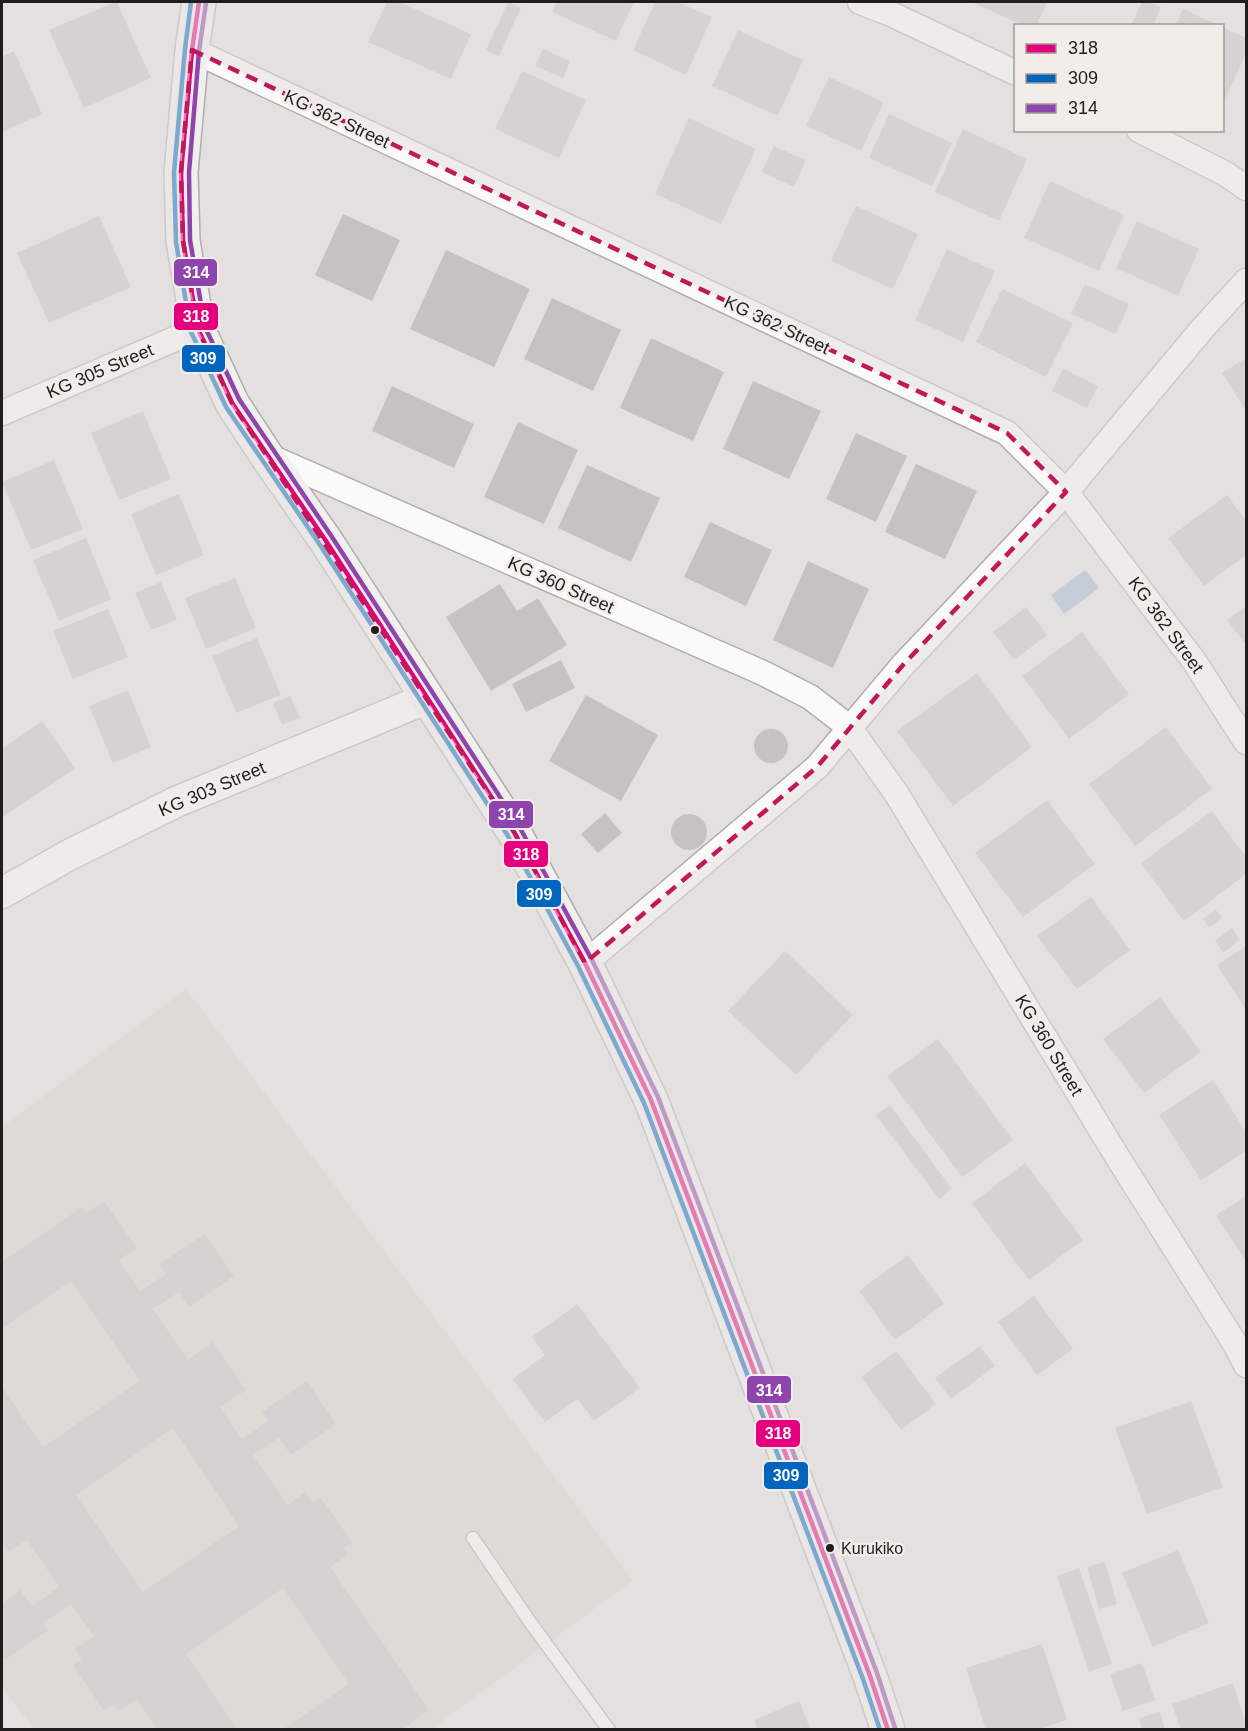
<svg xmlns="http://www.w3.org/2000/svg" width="1248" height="1731" font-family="Arial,sans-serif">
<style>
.built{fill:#dcd2cf}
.water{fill:#9db6d0}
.building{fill:#c5c2c1;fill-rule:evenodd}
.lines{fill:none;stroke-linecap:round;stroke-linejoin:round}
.service-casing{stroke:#b0adad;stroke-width:15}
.minor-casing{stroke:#b0adad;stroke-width:27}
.tertiary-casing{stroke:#b0adad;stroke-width:33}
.secondary-casing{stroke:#b0adad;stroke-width:36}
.service{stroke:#fbfafa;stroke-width:12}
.minor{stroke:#fbfafa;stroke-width:24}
.tertiary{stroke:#fbfafa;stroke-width:30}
.secondary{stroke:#eff1ef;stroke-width:33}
.bus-1-casing{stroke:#f3edea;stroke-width:9}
.bus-2-casing{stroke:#f3edea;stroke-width:9}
.bus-3-casing{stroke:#f3edea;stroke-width:9}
.bus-1{stroke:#e5007d;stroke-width:4.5}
.bus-2{stroke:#0065bd;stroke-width:4.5}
.bus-3{stroke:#8e44ad;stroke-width:4.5}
.marked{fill:none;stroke:#c2185b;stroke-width:4.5;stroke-dasharray:12 8;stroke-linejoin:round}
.bus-dot{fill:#201e1d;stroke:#f3edea;stroke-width:2}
.labels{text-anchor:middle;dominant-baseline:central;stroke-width:5;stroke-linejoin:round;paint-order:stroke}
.bus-label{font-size:16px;fill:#201e1d;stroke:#f3edea;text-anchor:start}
.street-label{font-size:18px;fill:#201e1d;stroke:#f3edea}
.line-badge{stroke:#f3edea;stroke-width:2}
.badge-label{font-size:16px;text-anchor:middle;font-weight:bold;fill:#fff}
</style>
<rect width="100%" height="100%" fill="#e4e0df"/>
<path class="built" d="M186,989L633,1580L432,1729H34L2,1688V1127Z"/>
<path class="water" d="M1085,570L1099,588L1064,614L1051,595Z"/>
<path class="building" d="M115,2H117L151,78L84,108L49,30Z
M387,2H399L471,34L451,79L368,42Z
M508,2L521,8L499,56L486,50Z
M557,2H634L616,41L552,12Z
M655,2H678L712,17L686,75L633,50Z
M971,2H1047L1036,26H1025Z
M1142,2H1149L1161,7L1153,26H1131Z
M1183,9L1220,26H1175Z
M1222,27L1246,38V53L1222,106Z
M738,30L803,60L778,116L712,86Z
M543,49L570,61L563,78L535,66Z
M14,51L42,114L2,132V57Z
M522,71L586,100L559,158L495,129Z
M829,77L884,102L861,151L806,126Z
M889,114L952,143L932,186L869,158Z
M689,118L756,149L721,224L655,194Z
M963,129L1027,159L999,221L935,192Z
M774,146L806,160L794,187L762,172Z
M1050,181L1124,215L1099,271L1024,238Z
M856,206L918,234L893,289L831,261Z
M343,214L400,240L372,301L315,275Z
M99,216L131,287L49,323L17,253Z
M1137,221L1199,249L1178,296L1116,268Z
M947,249L995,271L963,342L915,320Z
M446,250L530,289L494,367L410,329Z
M1085,284L1129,304L1116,334L1071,314Z
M1002,289L1073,323L1046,377L976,342Z
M552,298L621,330L593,391L524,359Z
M651,338L724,372L693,441L620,408Z
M1246,358V411L1222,373Z
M1063,369L1098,386L1087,408L1052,391Z
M753,381L821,411L789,479L723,449Z
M392,386L474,424L454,468L372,431Z
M143,411L171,479L119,500L91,433Z
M518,422L578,450L544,524L484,497Z
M856,433L907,456L876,522L826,499Z
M54,460L83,529L31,550L2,482Z
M916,464L977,491L945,559L885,532Z
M587,465L660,498L631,562L558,528Z
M179,494L204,555L156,575L131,514Z
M1227,495L1246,521V555L1204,586L1168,538Z
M710,522L772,550L746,606L684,577Z
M86,538L111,599L59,621L33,560Z
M808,561L869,589L833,668L773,640Z
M235,578L256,628L206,649L185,598Z
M161,582L177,620L151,630L135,593Z
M500,584L517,611L538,598L567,645L491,691L446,617Z
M1246,606V645L1227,620Z
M1026,607L1047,635L1014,660L993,632Z
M108,609L128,657L73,679L53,631Z
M1082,632L1129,694L1069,739L1022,676Z
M257,638L281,695L236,713L212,656Z
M561,660L575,688L526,712L512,684Z
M977,673L1032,747L953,806L897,731Z
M128,690L151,747L113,763L89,706Z
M586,695L658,735L621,801L549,761Z
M290,696L300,718L282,725L273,703Z
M42,721L75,768L3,817L2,749Z
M1166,727L1212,789L1135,846L1089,784Z
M754 746a17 17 0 1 1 34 0a17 17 0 1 1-34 0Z
M1047,800L1095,864L1023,917L975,853Z
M1212,811L1246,857V874L1184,921L1141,863Z
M605,813L622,833L598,853L581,834Z
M671 832a18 18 0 1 1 36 0a18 18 0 1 1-36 0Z
M1091,897L1130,950L1077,989L1037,936Z
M1216,910L1222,918L1209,927L1203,919Z
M1232,928L1240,940L1223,953L1215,941Z
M1246,946V1010L1217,965Z
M785,951L853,1015L796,1075L728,1011Z
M1160,997L1201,1052L1144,1093L1103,1039Z
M938,1039L1013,1140L962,1177L887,1076Z
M1213,1080L1246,1132V1151L1201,1180L1159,1115Z
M890,1105L952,1189L939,1199L876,1115Z
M1025,1163L1083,1240L1029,1280L972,1203Z
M1246,1196V1261L1216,1215Z
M104,1201L137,1248L119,1260L140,1291L166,1274L159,1264L205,1234L234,1276L189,1307L179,1292L153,1309L188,1360L213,1342L246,1390L220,1407L242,1439L268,1421L262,1412L307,1381L336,1424L291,1455L279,1438L253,1455L288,1505L305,1492L312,1502L320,1497L352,1542L344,1548L348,1555L330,1567L429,1710L402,1730H282L349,1684L283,1588L186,1654L238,1730H158L137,1699L118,1712L114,1705L104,1711L73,1665L82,1659L75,1649L94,1636L71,1604L43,1623L48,1630L5,1660L2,1655V1603L20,1590L32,1606L59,1587L27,1540L8,1552L2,1542V1387L43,1447L140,1381L71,1281L2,1329V1262L82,1207L86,1213ZM173,1428L239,1526L143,1592L76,1495Z
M908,1255L944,1304L895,1340L859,1291Z
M1034,1296L1073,1349L1037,1375L998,1322Z
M577,1304L640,1388L594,1421L578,1399L545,1422L512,1379L545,1355L532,1337Z
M980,1346L995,1366L951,1399L935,1378Z
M896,1351L936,1404L901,1430L861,1377Z
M1191,1401L1223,1487L1147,1514L1115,1428Z
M1178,1550L1209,1623L1153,1647L1122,1573Z
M1105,1562L1117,1604L1099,1609L1087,1567Z
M1079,1568L1112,1664L1089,1672L1057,1576Z
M1042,1644L1067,1720L1036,1730H986L966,1668Z
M1142,1663L1155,1700L1123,1711L1110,1674Z
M1233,1683L1246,1724V1730H1181L1172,1704Z
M799,1701L811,1730H758L754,1720Z
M1160,1712L1165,1730H1142L1139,1718Z"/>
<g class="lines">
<defs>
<path id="service" d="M473,1538L530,1622L609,1730"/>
<path id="minor" d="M860,2L891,14L1016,73
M192,50L1007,433L1066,492L1194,661L1246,742
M1139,130L1226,174L1246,188
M2,413L198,329
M266,455L763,673L810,697L849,727L896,793L1118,1158L1234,1342L1246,1365
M585,963L817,767L903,665L1066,492L1203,328L1246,281"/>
<path id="tertiary" d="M2,893L69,855L176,802L428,698"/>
<path id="secondary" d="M199,2L192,50L181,172L183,241L198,329L232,403L266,455L326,541L514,832L585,963L651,1100L870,1676L888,1730"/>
</defs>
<use href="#service" class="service-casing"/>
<use href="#minor" class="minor-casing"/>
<use href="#tertiary" class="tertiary-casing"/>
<use href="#secondary" class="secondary-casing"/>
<use href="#service" class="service"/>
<use href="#minor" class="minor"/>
<use href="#tertiary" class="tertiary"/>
<use href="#secondary" class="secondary"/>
<defs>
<path id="bus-1" d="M199,2L192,50L181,172L183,241L198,329L232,403L326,541L514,832L585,963L651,1100L870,1676L888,1730"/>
<path id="bus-2" d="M191,2L185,49L174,172L176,242L191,332L226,407L320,545L508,836L578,966L644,1103L863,1679L880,1730"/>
<path id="bus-3" d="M206,3L199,51L189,172L190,240L205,327L239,399L332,537L520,828L592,960L658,1097L877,1673L895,1728"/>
</defs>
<use href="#bus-1" class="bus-1-casing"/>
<use href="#bus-2" class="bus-2-casing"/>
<use href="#bus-3" class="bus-3-casing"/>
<use href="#bus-1" class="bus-1"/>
<use href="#bus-2" class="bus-2"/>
<use href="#bus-3" class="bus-3"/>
</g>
<path d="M0 0H1248V1731H0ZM192,50L1007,433L1066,492L903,665L817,767L585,963L514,832L232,403L198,329L183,241L181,172Z" fill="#e4e0df" fill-opacity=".55" fill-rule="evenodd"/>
<path class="marked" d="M192,50L1007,433L1066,492L903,665L817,767L585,963L514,832L232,403L198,329L183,241L181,172Z"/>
<g class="bus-dot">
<circle cx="375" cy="630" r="5"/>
<circle cx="830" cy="1548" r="5"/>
</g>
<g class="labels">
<g class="bus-label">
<text x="841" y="1548">Kurukiko</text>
</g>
<g class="street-label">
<text transform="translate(337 119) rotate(25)">KG 362 Street</text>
<text transform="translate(777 325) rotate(25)">KG 362 Street</text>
<text transform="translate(100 371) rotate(-23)">KG 305 Street</text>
<text transform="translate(561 585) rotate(24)">KG 360 Street</text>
<text transform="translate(1166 625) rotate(54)">KG 362 Street</text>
<text transform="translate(212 789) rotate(-23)">KG 303 Street</text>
<text transform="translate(1049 1045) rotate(59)">KG 360 Street</text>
</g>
</g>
<g class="line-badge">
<rect x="173" y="258" width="45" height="29" rx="6" fill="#8e44ad"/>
<rect x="173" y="302" width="46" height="29" rx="6" fill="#e5007d"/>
<rect x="181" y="344" width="45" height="29" rx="6" fill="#0065bd"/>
<rect x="488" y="800" width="46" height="29" rx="6" fill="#8e44ad"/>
<rect x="503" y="840" width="46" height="28" rx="6" fill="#e5007d"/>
<rect x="516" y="879" width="46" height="29" rx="6" fill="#0065bd"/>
<rect x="746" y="1375" width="46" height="29" rx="6" fill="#8e44ad"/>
<rect x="755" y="1419" width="46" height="29" rx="6" fill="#e5007d"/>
<rect x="763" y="1461" width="46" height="29" rx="6" fill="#0065bd"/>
</g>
<g class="badge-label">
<text x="196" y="278">314</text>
<text x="196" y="322">318</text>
<text x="203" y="364">309</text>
<text x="511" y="820">314</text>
<text x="526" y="860">318</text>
<text x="539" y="900">309</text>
<text x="769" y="1396">314</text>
<text x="778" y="1439">318</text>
<text x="786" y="1481">309</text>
</g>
<rect width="1248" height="1731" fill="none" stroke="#201e1d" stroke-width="6"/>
<rect x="1014" y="24" width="210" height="108" fill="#f3edea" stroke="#9f9a98" stroke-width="1.5"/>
<rect x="1026" y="44" width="30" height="9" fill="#e5007d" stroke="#9f9a98" stroke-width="1.5"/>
<text x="1068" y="54" font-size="18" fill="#201e1d">318</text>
<rect x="1026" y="74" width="30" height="9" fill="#0065bd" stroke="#9f9a98" stroke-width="1.5"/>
<text x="1068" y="84" font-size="18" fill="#201e1d">309</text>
<rect x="1026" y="104" width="30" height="9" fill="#8e44ad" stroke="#9f9a98" stroke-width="1.5"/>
<text x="1068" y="114" font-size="18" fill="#201e1d">314</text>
</svg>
